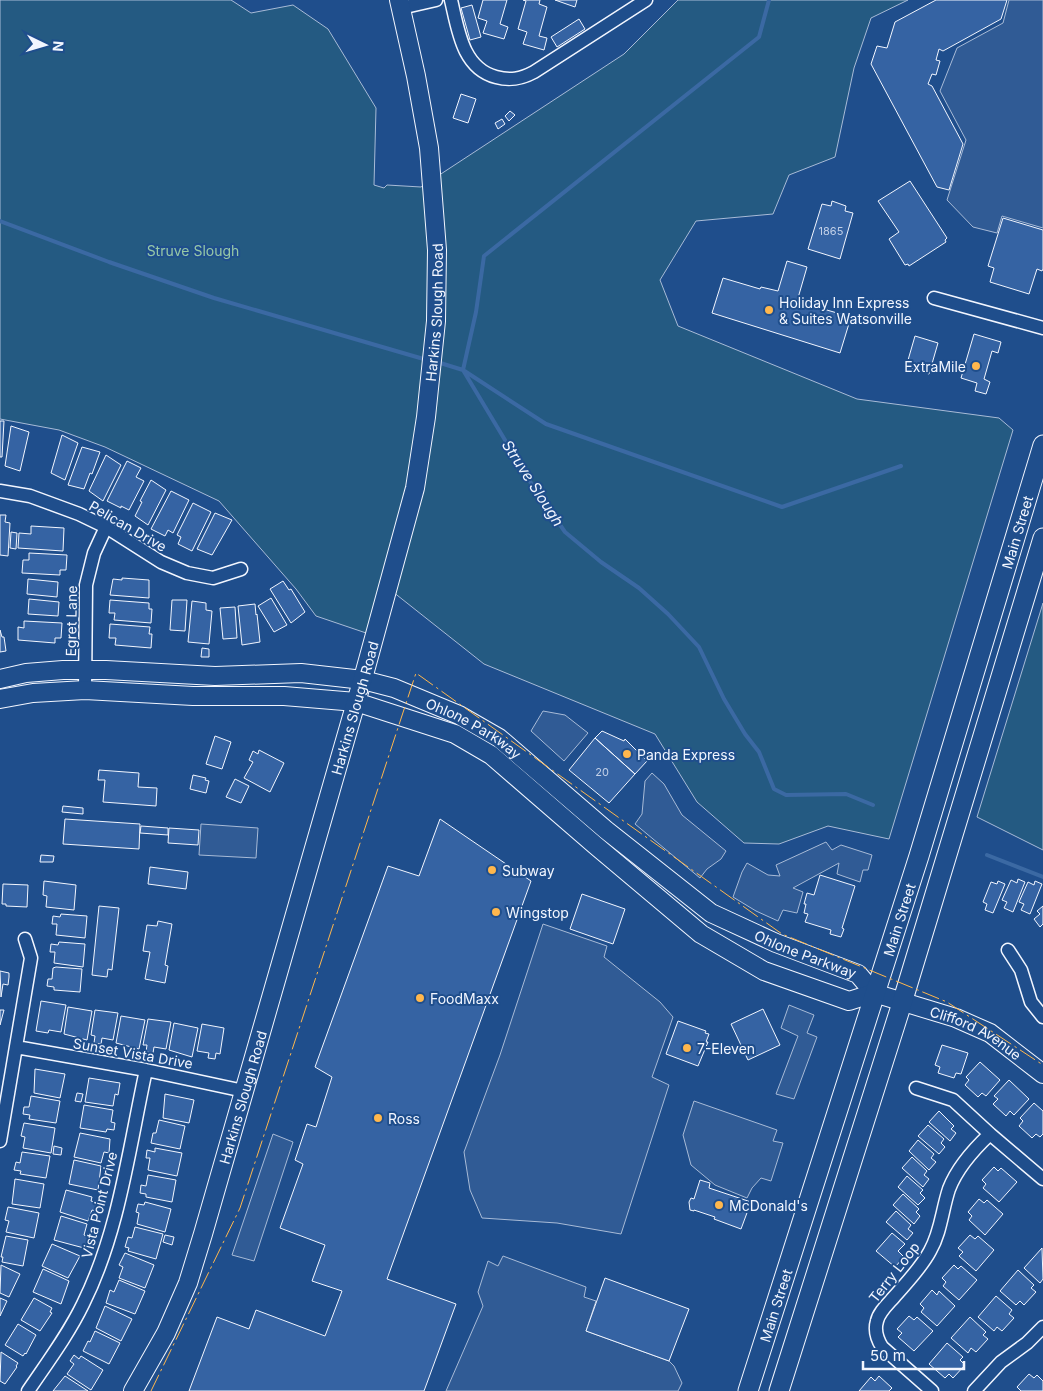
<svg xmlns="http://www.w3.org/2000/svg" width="1043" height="1391" font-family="Inter,sans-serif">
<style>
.green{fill:#245a82;stroke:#a8bbd7}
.parking{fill:#305b95;stroke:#a8bbd7}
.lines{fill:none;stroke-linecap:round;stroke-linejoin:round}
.stream{stroke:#3b69a3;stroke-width:4}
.building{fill:#3563a3;stroke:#f2f6ff}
.street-casing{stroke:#f2f6ff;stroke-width:15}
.secondary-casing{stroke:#f2f6ff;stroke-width:20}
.primary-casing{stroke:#f2f6ff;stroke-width:21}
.street{stroke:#1f4e8c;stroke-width:12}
.secondary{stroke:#1f4e8c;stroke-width:18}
.primary{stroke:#1f4e8c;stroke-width:19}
.power{stroke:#ffb74d;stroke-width:1;stroke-dasharray:18 4 2.5 4;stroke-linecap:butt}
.poi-dot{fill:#ffb74d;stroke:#1f4e8c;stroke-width:2}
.labels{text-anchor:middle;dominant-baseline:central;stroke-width:4;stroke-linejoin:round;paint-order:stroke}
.number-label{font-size:11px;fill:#c3d1e8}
.park-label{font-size:14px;fill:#97c8a6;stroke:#1f4e8c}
.poi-label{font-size:14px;fill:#f2f6ff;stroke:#1f4e8c;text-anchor:start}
.street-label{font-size:14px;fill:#f2f6ff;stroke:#1f4e8c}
.water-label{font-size:15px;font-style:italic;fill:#f2f6ff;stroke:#1f4e8c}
</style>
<rect width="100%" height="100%" fill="#1f4e8c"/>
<path class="green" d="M0,0H231L251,13L293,5L328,29L376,108L374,185L384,188L387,185L421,187L624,54L678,0H908L871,18L854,68L835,157L789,175L773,214L696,221L660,280L678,326L857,399L999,418L1013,430L889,839L828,826L779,844L744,843L697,802L655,734L484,664L383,584L372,635L316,616L296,589L219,501L105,447L59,430L0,419Z
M1043,603V850L977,817Z"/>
<path class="parking" d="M1009,0H1043V228L1002,216L997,233L973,227L947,200L966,140L940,91L957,48L1003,23Z
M543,711L565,715L588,733L564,761L531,731Z
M652,773L664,784L682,815L726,851L721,859L707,869L700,878L635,824L642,814L645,781Z
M201,824L258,828L256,858L199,855Z
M826,842L832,850L841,845L872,855L868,870H863L860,882L837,874L839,863L793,888L803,892L797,913L783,910L778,921L756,911L733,897L742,872L747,863L768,875L780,876L776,865Z
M543,924L607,946L604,957L660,1002L673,1017L652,1077L669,1085L621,1234L557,1223L482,1218L470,1190L464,1152L500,1055Z
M789,1005L814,1015L807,1033L817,1037L794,1099L776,1094L798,1036L781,1028Z
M694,1101L777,1130L773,1141L783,1143L771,1181L761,1178L752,1188L747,1198L715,1185L691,1165L683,1135Z
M273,1134L293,1142L254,1261L232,1255Z
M503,1256L586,1287L584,1297L596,1301L586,1331L669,1361L674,1366L682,1383L678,1391H446L483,1306L478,1292L488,1261L498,1266Z"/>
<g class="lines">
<path class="stream" d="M769,0L759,37L484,256L476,312L463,370L546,424L782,507L901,466
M0,221L109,262L214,298L427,360
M437,362L463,370L529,480L565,532L601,562L639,588L668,614L699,647L724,699L745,734L759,752L774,789L786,795L846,794L873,805
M987,855L1043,877"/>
</g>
<path class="building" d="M483,0H507L500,24L508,27L504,39L483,33L487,21L478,18Z
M523,0H540L539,4L547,7L539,36L547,38L544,50L523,44L527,32L518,29L526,1Z
M555,0H577L575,7Z
M936,0H1007L1001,19L943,51L939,49L936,60L940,61L936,75L932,74L928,84L932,86L963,144L949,190L937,187L871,64L877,46L887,48L895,22Z
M472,5L481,37L470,40L461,8Z
M579,19L585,29L557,47L551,37Z
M461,94L476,99L468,123L453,118Z
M510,111L515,115L509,121L505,116Z
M502,119L505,124L498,129L495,123Z
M910,181L947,238L945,240L946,242L909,266L908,264L905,265L889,239L899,232L878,201Z
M832,201L846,206L845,211L853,213L840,259L808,249L822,204L831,206Z
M1003,218L1043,230V269L1042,271L1037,269L1029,294L990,282L994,268L988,266Z
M787,261L807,267L798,298L814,303L813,306L851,317L840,353L712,313L723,278L760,289L761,287L778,291Z
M974,334L1001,342L998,353L992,351L984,379L990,382L986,394L975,391L977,383L961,378Z
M915,336L938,343L929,374L906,367Z
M0,421H4L2,457H0Z
M11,426L29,432L20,471L5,466Z
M62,435L78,443L65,480L51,473Z
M82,447L100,452L92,474L90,473L84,489L68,485Z
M106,455L121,465L103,501L89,491Z
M127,461L141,468L136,477L144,481L129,510L121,506V508L107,501Z
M151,480L166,490L148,525L135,516L142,502L140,501Z
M171,491L189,500L173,533L168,530L165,536L151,529Z
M193,503L211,512L192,551L178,544L181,537L177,535Z
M215,513L232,520L212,555L197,549Z
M0,515H6L5,522L10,523L8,556L0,555Z
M31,526L64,528L63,551L18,548L19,533L31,534Z
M11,532L17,533L16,549L10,548Z
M29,553L67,555L66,570H60V575L22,573L23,560H29Z
M122,578L149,580V598L110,595L113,579L122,580Z
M28,579L58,582L57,597L27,594Z
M283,581L289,590L291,589L305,612L291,623L270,589Z
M271,598L287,625L274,632L258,606Z
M29,599L59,602L58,616L28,614Z
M110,600L149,603V609H152L151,623L114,620L115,613H109Z
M172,600H187L185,631L170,630Z
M192,601L206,603V610L212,611L209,644L188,642Z
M255,604L256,615L257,614L260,642L242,645L238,606Z
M235,607L237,638L223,639L220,608Z
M24,621L62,623L61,638H55V643L18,640V627L24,628Z
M110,624L150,627L149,634H152L151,648L115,645L116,638H109Z
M0,630L2,637H4L6,651L0,652Z
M202,648L209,649V657H201Z
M602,731L624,741L625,739L647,761L635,774L595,738Z
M215,736L231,742L222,769L206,764Z
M595,738L635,774L609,803L569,770Z
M259,750L284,763L270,792L244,778L253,762L249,760L253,751L258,754Z
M99,770L139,773L138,787L157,788L156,806L103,802L105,780H98Z
M193,775L206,778L205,780L209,781L206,793L190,789Z
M235,779L249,786L241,803L226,797Z
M63,806L83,808V814L62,812Z
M65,819L140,824L139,849L63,844Z
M440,819L531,881L387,1279L456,1304L424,1391H189L217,1317L249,1329L256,1310L325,1336L342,1291L312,1281L325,1245L280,1228L303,1164L295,1160L307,1124L316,1127L332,1077L315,1067L388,866L419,876Z
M141,826L168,828V835L140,833Z
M169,828L199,830L198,845L168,843Z
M41,855L54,856L53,862H40Z
M150,867L188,872L186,889L148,884Z
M820,875L855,886L842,928L844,929L841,937L830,934L831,930L805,922L808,914L804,913L806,904H804L807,893L814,895Z
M1018,879L1025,882L1013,912L1004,908L1007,902L1002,900L1011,880L1017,883Z
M44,881L76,885L74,910L46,907L47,896L43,895Z
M998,881L1005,884L993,913L985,910L987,904L983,902L991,882L997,884Z
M1035,881L1042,884L1030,914L1021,910L1024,904L1019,902L1028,882L1034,885Z
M3,884L28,885L27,907L6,906V904H2Z
M582,894L625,909L613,944L570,929Z
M99,906L119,908L112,970L108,969L107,977L92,975Z
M1043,906V924L1040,927L1034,919L1040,914L1037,911Z
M61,914L87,916L85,938L56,935L57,924H52L53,916L60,917Z
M158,921L172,924L165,965L168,966L165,983L145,979L150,952L143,951L147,925L157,926Z
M59,942L85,944L83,967L54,963L55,952H50L51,944L58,945Z
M56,967L82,969L80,992L54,990V987L47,986L48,979H52L53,968Z
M0,971L9,973V977L8,985L3,984L1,997Z
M41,1001L66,1005L61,1032L49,1030L48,1033L36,1031Z
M68,1007L92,1011L87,1040L64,1034Z
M763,1009L780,1045L748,1060L731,1024Z
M0,1010H4L0,1025Z
M95,1010L118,1013L113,1040L102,1038L101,1044L94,1043L95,1036L91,1035Z
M121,1016L145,1020L139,1049L116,1043Z
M148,1019L171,1022L166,1049L154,1047L153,1053L146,1052L147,1045H143Z
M678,1021L706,1031L705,1033L709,1034L706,1042H708L698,1066L666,1054Z
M174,1023L198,1028L192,1057L169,1050Z
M202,1024L224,1028L220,1054L216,1053L215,1059L208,1058L209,1053L197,1051Z
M942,1045L968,1053L961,1074L956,1073L954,1078L938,1073L940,1067L935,1065Z
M980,1062L1000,1080L986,1096L982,1093L978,1097L965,1085L969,1080L966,1077Z
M35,1069L65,1074L60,1098L34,1093Z
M89,1078L120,1083L118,1095L115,1094L113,1106L85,1102Z
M1009,1080L1029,1099L1014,1115L1010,1111L1006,1116L993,1104L998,1099L994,1096Z
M77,1093L83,1094L81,1102L75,1101Z
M165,1094L194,1100L189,1123L163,1118Z
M31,1096L60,1101L56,1123L29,1119L30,1115L23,1114L24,1107H29Z
M1034,1103L1043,1111V1134L1040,1137L1036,1134L1032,1138L1019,1126L1023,1121L1020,1118Z
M84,1105L113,1110L111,1122L115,1123L114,1130L107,1129L106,1132L80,1128Z
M939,1111L954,1126L951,1129L956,1133L950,1141L929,1122Z
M159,1120L185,1126L180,1149L151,1143L153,1133H156Z
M24,1123L55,1128L51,1153L23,1148L25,1137L21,1136Z
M928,1125L944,1139L941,1143L945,1147L939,1154L918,1136Z
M80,1133L110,1139L109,1153L104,1152L101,1163L74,1157Z
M918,1140L934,1154L931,1158L936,1162L929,1170L909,1151Z
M54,1146L62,1148L61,1155L53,1154Z
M155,1148L182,1153L177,1176L148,1170L150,1158H146L147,1150L155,1152Z
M22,1152L50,1156L46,1178L20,1174L21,1171L14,1170L16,1162L20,1163Z
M912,1157L927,1171L924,1175L929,1179L923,1187L902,1168Z
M74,1160L101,1166L98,1190L69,1184Z
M994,1167L998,1171L1001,1168L1017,1182L999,1202L983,1188L986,1184L982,1180Z
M148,1175L176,1180L172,1202L146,1197V1194L140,1193L141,1185L146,1186Z
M907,1176L923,1190L920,1193L925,1198L918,1205L898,1187Z
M15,1179L44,1184L40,1208L12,1204Z
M700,1180L710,1183L709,1188L751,1202L741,1229L714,1219L715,1217L694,1210V1211L690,1210L689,1202L691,1198L694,1199Z
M66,1190L92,1197L91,1201L98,1203L96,1211L92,1210L88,1221L60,1212Z
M903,1194L919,1209L916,1212L920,1216L914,1224L893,1205Z
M979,1199L984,1203L987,1200L1003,1214L985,1235L969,1220L972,1216L968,1212Z
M145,1202L171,1209L165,1232L137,1224L139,1213L136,1212L138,1204L144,1205Z
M8,1207L39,1213L34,1238L6,1232L9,1221L5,1220Z
M896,1211L911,1225L908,1229L913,1233L907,1240L886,1222Z
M61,1216L87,1224L84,1235L89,1237L84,1248L54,1240Z
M135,1227L163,1234L156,1259L128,1251L129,1248L125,1247L128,1237L132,1238Z
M892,1233L905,1244L898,1251L904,1257L895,1267L876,1251Z
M165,1235L174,1237L172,1245L163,1242Z
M970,1235L975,1239L978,1236L994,1250L976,1271L959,1256L963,1252L958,1248Z
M6,1236L28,1240L23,1266L2,1262L3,1257H1Z
M52,1244L80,1256L68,1278L42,1266Z
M1042,1248L1043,1279L1040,1283L1024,1268Z
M125,1253L154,1265L145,1288L119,1278L123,1267L119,1265Z
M1,1265L20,1274L9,1297L0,1293Z
M954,1265L958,1269L961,1266L977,1280L959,1300L943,1286L946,1282L942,1278Z
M43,1269L69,1281L61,1304L33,1292Z
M1018,1270L1034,1285L1031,1288L1036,1292L1024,1305L1020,1301L1016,1305L1000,1291Z
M605,1278L689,1309L669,1361L586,1331Z
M119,1280L145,1291L135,1314L106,1303L110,1290L114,1292Z
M932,1290L937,1295L939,1291L955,1306L937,1326L921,1312L924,1308L920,1304Z
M996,1296L1012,1310L1009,1314L1014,1318L1002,1331L997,1327L994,1331L978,1317Z
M0,1298L7,1301L0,1316Z
M34,1298L52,1308L50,1312L52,1313L40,1331L21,1320Z
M105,1306L132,1319L121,1341L96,1328Z
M909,1316L914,1320L917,1317L933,1331L914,1351L898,1337L902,1333L897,1329Z
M970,1317L986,1332L983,1335L988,1339L976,1352L971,1348L968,1353L951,1338Z
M18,1324L36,1335L26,1354L25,1353L23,1356L5,1345Z
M95,1331L120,1343L109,1364L83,1351L88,1341L90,1342Z
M947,1343L963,1357L960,1360L965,1365L953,1378L949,1374L945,1378L929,1364Z
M1,1352L18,1363L16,1366L17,1367L5,1384L0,1381Z
M74,1355L79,1359L81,1356L103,1370L91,1390L67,1374L74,1364L70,1361Z
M1029,1374L1034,1378L1037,1375L1043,1381V1391H1021L1017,1387Z
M65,1376L88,1391H53Z
M879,1376L892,1388L889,1391H859L871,1377L875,1381Z"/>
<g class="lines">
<defs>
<path id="street" d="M451,0C458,29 462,68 496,77C510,81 521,79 534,72L646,0
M401,8L436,0
M934,298L1043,328
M0,491L30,496L79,514L106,527L161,562L187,573L213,578L241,569
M85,690L86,585L94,553L106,527
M1008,950L1021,970L1031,1002L1043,1017
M16,1047L146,1070L244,1091
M916,1088L953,1100L990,1134
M0,1141L31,958L25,939
M28,1391C47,1363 68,1335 83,1304C119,1232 129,1148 146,1070
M932,1391L882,1347C877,1339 874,1331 877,1321C879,1312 888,1304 894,1297C907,1282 921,1268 930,1251C941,1232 942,1210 949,1189C957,1168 974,1149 990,1134L1043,1179
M974,1391L1001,1362L1027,1343L1043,1327"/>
<g id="secondary">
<path id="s1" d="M0,679L26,673L63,670H106L215,676L301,673L363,680L394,688L459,715L499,738L606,830L711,913L776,943L858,974L874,993L956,1018L990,1033L1043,1074"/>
<path d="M0,699L33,693L85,690L193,696H284L356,702L455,734L491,755L595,845L701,934L764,971L849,1001L874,993"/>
<path id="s2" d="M133,1391L166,1333L188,1283L203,1234L365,671L415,488L426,417L436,321L437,250L429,148L416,76L399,0"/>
</g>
<g id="primary">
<path id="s3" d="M748,1391L919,856L1043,445"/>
<path d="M779,1391L902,1003L1043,538"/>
</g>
</defs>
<use href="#street" class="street-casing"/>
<use href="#secondary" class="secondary-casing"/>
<use href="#primary" class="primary-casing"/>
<use href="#street" class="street"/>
<use href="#secondary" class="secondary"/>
<use href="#primary" class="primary"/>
<path class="power" d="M151,1391L240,1208L416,673L782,934L947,1002L1043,1065"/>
</g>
<g class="poi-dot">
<circle cx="769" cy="310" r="5"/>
<circle cx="976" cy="366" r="5"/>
<circle cx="627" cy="754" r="5"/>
<circle cx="492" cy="870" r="5"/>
<circle cx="496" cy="912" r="5"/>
<circle cx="420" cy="998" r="5"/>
<circle cx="687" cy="1048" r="5"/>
<circle cx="378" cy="1118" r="5"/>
<circle cx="719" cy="1205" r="5"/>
</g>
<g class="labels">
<g class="number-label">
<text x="831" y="231">1865</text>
<text x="602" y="772">20</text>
</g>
<g class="park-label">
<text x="193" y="250">Struve Slough</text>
</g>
<g class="poi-label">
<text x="779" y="302">Holiday Inn Express<tspan x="779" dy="16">&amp; Suites Watsonville</tspan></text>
<text x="966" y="366" text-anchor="end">ExtraMile</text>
<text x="637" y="754">Panda Express</text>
<text x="502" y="870">Subway</text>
<text x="506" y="912">Wingstop</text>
<text x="430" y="998">FoodMaxx</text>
<text x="697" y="1048">7-Eleven</text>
<text x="388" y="1118">Ross</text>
<text x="729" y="1205">McDonald's</text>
</g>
<g class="street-label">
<text stroke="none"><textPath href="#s2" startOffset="1125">Harkins Slough Road</textPath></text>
<text transform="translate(128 526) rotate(30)">Pelican Drive</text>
<text stroke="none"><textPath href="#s3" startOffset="900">Main Street</textPath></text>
<text transform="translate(71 621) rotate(-89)">Egret Lane</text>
<text stroke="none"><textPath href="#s2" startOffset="720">Harkins Slough Road</textPath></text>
<text stroke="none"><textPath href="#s1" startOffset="486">Ohlone Parkway</textPath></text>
<text stroke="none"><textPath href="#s3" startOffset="495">Main Street</textPath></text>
<text stroke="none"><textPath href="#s1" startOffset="891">Ohlone Parkway</textPath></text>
<text stroke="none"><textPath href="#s1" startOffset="1082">Clifford Avenue</textPath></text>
<text transform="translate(133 1053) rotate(10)">Sunset Vista Drive</text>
<text stroke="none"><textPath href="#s2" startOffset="315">Harkins Slough Road</textPath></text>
<text transform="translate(99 1205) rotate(-76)">Vista Point Drive</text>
<text transform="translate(894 1272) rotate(-52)">Terry Loop</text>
<text stroke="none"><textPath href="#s3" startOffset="90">Main Street</textPath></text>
</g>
<g class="water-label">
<text transform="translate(533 483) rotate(57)">Struve Slough</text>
</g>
</g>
<g transform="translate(45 45) rotate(95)" stroke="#1f4e8c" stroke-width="4" paint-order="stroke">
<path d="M0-4L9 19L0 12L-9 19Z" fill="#f2f6ff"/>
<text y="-8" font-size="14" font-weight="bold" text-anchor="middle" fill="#f2f6ff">N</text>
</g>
<path d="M863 1361v8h101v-8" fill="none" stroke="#f2f6ff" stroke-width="2.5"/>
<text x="870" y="1361" font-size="15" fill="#f2f6ff" stroke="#1f4e8c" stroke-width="4" paint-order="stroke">50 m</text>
</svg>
